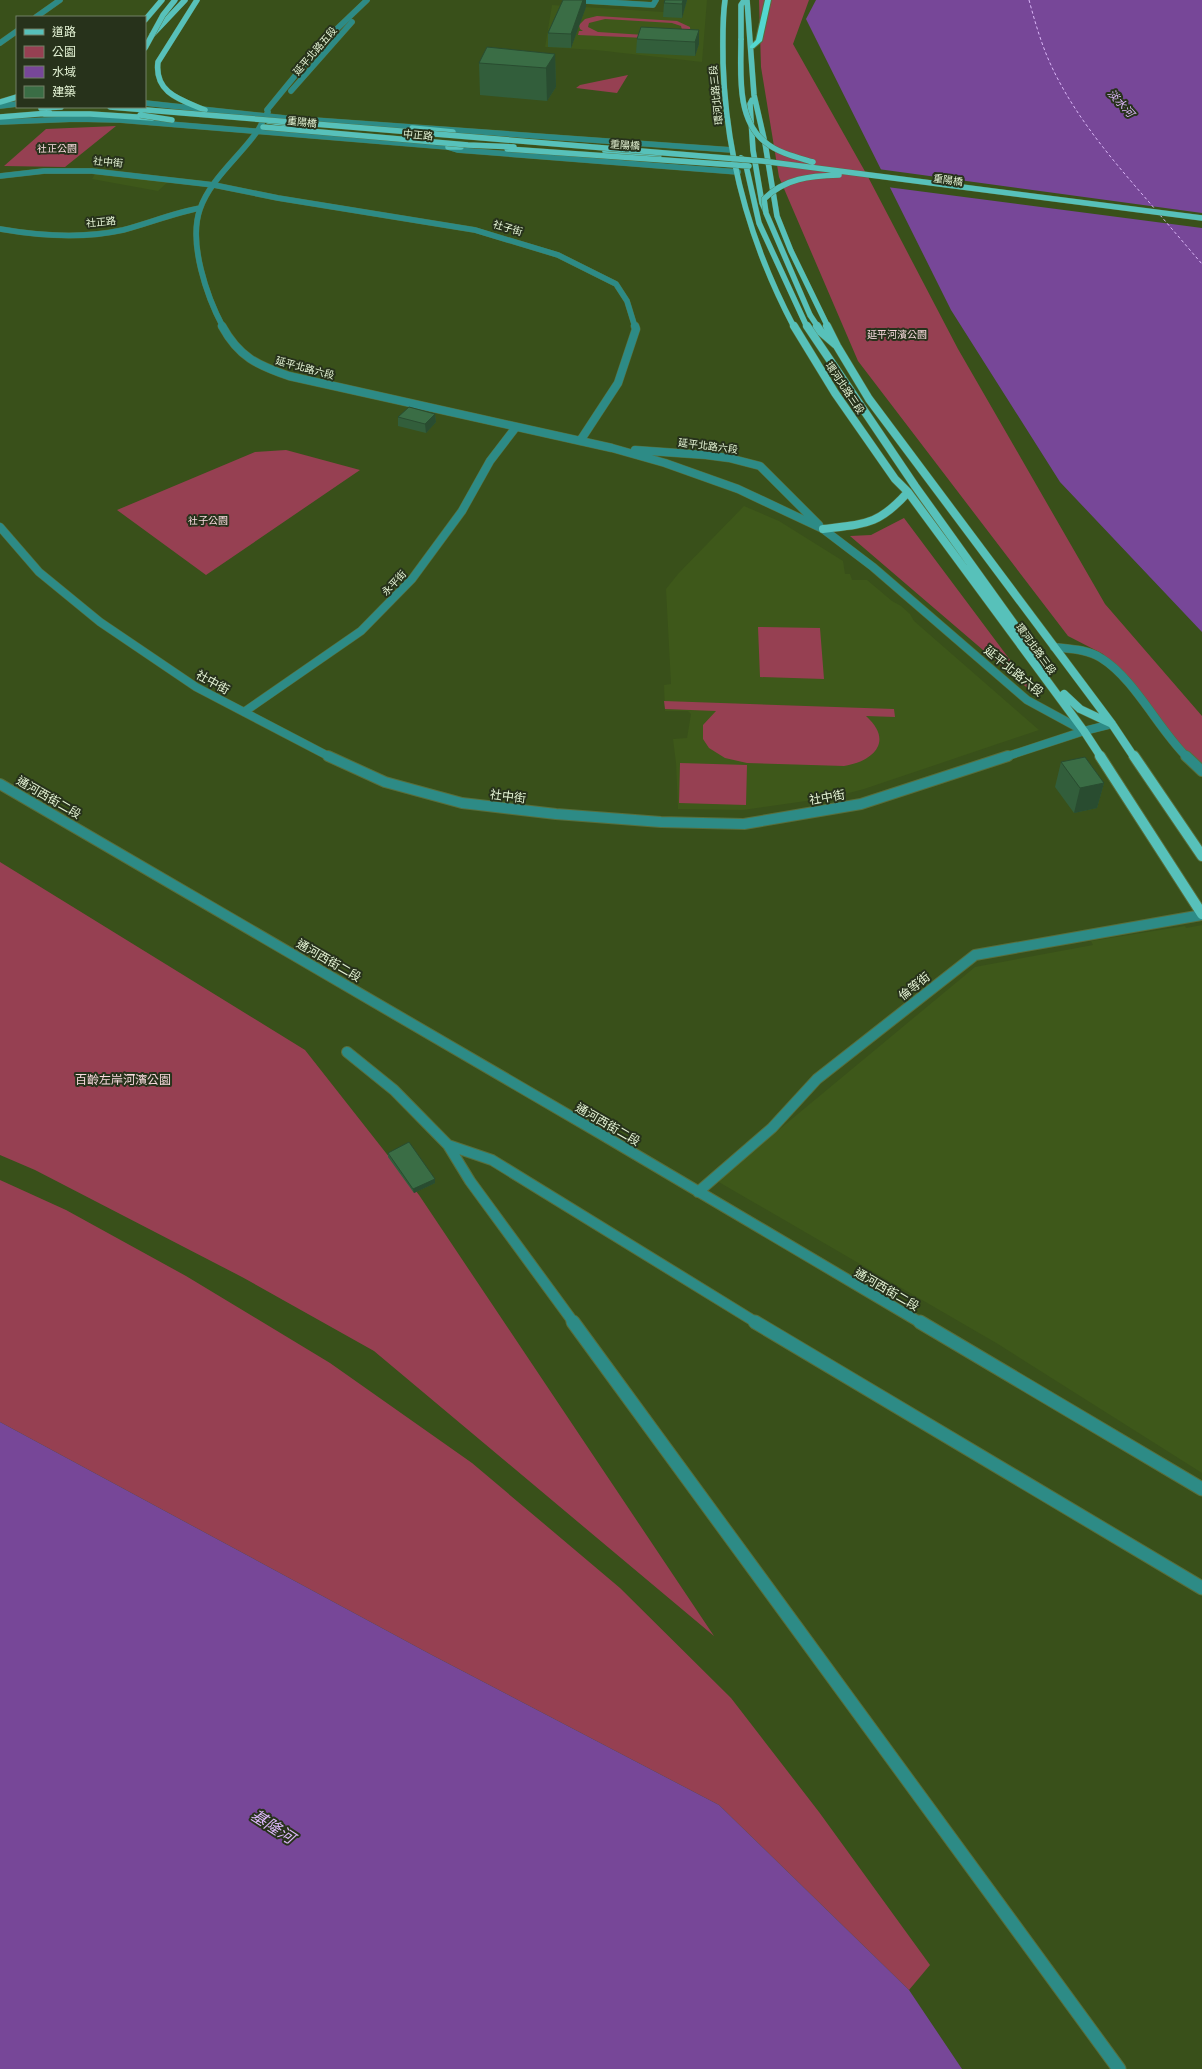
<svg xmlns="http://www.w3.org/2000/svg" width="1202" height="2069" font-family="'IBM Plex Sans','Noto Sans TC',sans-serif">
<style>
.built{fill:#3e581a}
.green{fill:#964052;fill-rule:evenodd}
.water{fill:#774798}
.pier{fill:#39501a}
.lines{fill:none;stroke-linecap:round;stroke-linejoin:round}
.ferry{stroke:#dbb7f8;stroke-width:1;stroke-dasharray:3 2.5;stroke-linecap:butt}
.minor-far3-casing{stroke:#586e3c;stroke-width:6}
.minor-far2-casing{stroke:#586e3c;stroke-width:9}
.minor-far1-casing{stroke:#586e3c;stroke-width:12}
.minor-casing{stroke:#586e3c;stroke-width:15}
.major-far2-casing{stroke:#586e3c;stroke-width:6}
.major-far1-casing{stroke:#586e3c;stroke-width:9}
.major-casing{stroke:#586e3c;stroke-width:12}
.highway-casing{stroke:#586e3c;stroke-width:2}
.minor-far3{stroke:#2d8b86;stroke-width:5.5}
.minor-far2{stroke:#2d8b86;stroke-width:8}
.minor-far1{stroke:#2d8b86;stroke-width:10}
.minor{stroke:#2d8b86;stroke-width:13}
.major-far2{stroke:#57c1ba;stroke-width:5.5}
.major-far1{stroke:#57c1ba;stroke-width:8}
.major{stroke:#57c1ba;stroke-width:10}
.highway{fill:#53d8d0;fill-rule:evenodd}
.major-bridge-casing{stroke:#586e3c;stroke-width:6;stroke-linecap:butt}
.major-bridge{stroke:#57c1ba;stroke-width:5.5}
.wall{fill:#325e3b}
.shaded-wall{fill:#294c30}
.building{fill:#3a6d45;stroke:#294c30}
.labels{text-anchor:middle;dominant-baseline:central;stroke-width:4;stroke-linejoin:round;paint-order:stroke}
.far-street-label{font-size:10px;fill:#e5f4d6;stroke:#27321b}
.far-park-label{font-size:10px;fill:#f8dbdf;stroke:#27321b}
.far-water-label{font-size:11px;font-style:italic;fill:#dbb7f8;stroke:#27321b}
.street-label{font-size:12px;fill:#e5f4d6;stroke:#27321b}
.park-label{font-size:12px;fill:#f8dbdf;stroke:#27321b}
.near-water-label{font-size:16px;font-style:italic;fill:#dbb7f8;stroke:#27321b}
</style>
<rect width="100%" height="100%" fill="#39501a"/>
<path class="built" d="M668,0H707L702,62L596,50L545,47L552,5L664,12Z
M96,172L169,181L158,191L92,179Z
M744,506L779,521L843,561L845,574H850L852,580H867L892,601L901,606L910,614L914,621L1039,730L864,789L834,797L743,810L678,809L676,763L673,739L687,738L691,714L688,711H665L664,685L671,684L666,589L678,574Z
M1202,925V1473L998,1344L717,1181L975,967L1093,945L1091,941L1185,926L1186,928Z"/>
<path class="green" d="M759,0H809L793,44L867,175L958,349L1105,604L1202,716V774L1103,654L1068,636L858,361L779,177L761,67Z
M597,16L677,21L690,27L691,40L578,35L579,31H583L580,29L579,25L585,19ZM605,19L672,23L681,26L682,30L660,36L598,32L588,27L589,23Z
M628,75L617,93L576,88L580,85Z
M116,126L65,167L4,166L46,129Z
M286,450L360,470L206,575L117,510L255,452Z
M904,518L1034,692H1032L850,536L871,535Z
M758,627L820,628L824,679L760,677Z
M664,701L894,709L895,717L866,716C894,741 874,761 844,766L747,763L725,758L709,748L703,739V725L716,711L665,709Z
M680,763L747,765L746,805L679,803Z
M0,862L305,1050L419,1195L714,1636L374,1351L242,1277L35,1170L0,1155Z
M0,1180L66,1210L186,1276L330,1363L472,1463L620,1588L731,1698L819,1812L930,1965L909,1990L719,1805L430,1654L0,1422Z"/>
<path class="water" d="M816,0H1202V632L1060,482L951,310L806,19Z
M0,1422L430,1654L719,1805L909,1990L962,2069H0Z"/>
<path class="pier" d="M878,169L1202,213V228L887,187Z"/>
<g class="lines">
<path class="ferry" d="M1029,0C1035,22 1041,43 1050,63C1075,118 1116,164 1155,209
M1160,215L1202,264"/>
<defs>
<path id="minor-far3" d="M570,0L653,5L656,0
M36,17L60,0
M0,43L17,31
M291,91L352,22
M145,103L285,118L732,150
M0,106L17,104
M0,122L76,119L120,120L448,147L458,150L738,172
M0,176L44,171H92L214,185L278,198L475,230L558,255L616,284L627,301L635,327
M0,229C40,236 82,239 123,230C149,223 174,213 200,208
M223,327C207,297 188,243 200,209C210,180 238,158 256,133C261,127 263,119 268,112L267,110L321,44L367,0"/>
<path id="minor-far2" d="M222,326C239,357 257,365 289,376L612,448L665,463L738,489L823,529L873,567L1027,700L1084,731
M580,441L618,383L636,329L635,326
M635,450L706,455L729,458L760,466L819,525
M0,527L39,572L100,622L196,687L330,757
M1054,647C1070,649 1087,649 1101,658C1134,678 1159,730 1187,757
M244,712L361,631L412,579L462,511L490,461L516,427
M1005,757L1084,731L1112,724"/>
<path id="minor-far1" d="M328,756L385,782L462,803L556,814L661,822L744,824L861,804L1008,756
M1186,756L1202,771
M0,784L601,1134L921,1323
M347,1052L394,1090L448,1145L492,1160L757,1323
M448,1145L470,1181L574,1323
M698,1192L772,1128L817,1079L975,955L1202,915"/>
<path id="minor" d="M573,1322L1119,2069
M755,1322L1202,1588
M920,1322L1202,1489"/>
<path id="major-far2" d="M197,0L158,62C154,93 181,100 205,110
M725,0C722,21 723,42 723,63C726,156 751,246 794,327
M747,0L754,95L765,143L777,216L791,251L828,327
M145,20L162,0
M152,35L185,0
M741,40V5L743,2
M752,100L750,104L753,150L762,203L766,212
M0,102L17,97
M41,108L61,107
M44,114H90L152,118
M0,117L50,113
M268,121L314,128
M412,128L453,132
M448,147H461
M605,151L659,155
M741,158L745,161L759,223L807,327
M810,315L818,327"/>
<path id="major-far1" d="M794,326L835,393L895,479L908,492L1084,731L1101,757
M807,326L915,486L1042,663
M817,326L821,332L836,345
M827,326L837,346L869,399L1112,724L1134,757
M823,529C865,524 879,525 908,492
M1064,694L1080,709L1112,724"/>
<path id="major" d="M1100,756L1202,914
M1134,756L1202,856"/>
<path id="highway" d="M765,0H771L762,41L754,48H750V46L756,40Z"/>
</defs>
<use href="#minor-far3" class="minor-far3-casing"/>
<use href="#minor-far2" class="minor-far2-casing"/>
<use href="#minor-far1" class="minor-far1-casing"/>
<use href="#minor" class="minor-casing"/>
<use href="#major-far2" class="major-far2-casing"/>
<use href="#major-far1" class="major-far1-casing"/>
<use href="#major" class="major-casing"/>
<use href="#highway" class="highway-casing"/>
<use href="#minor-far3" class="minor-far3"/>
<use href="#minor-far2" class="minor-far2"/>
<use href="#minor-far1" class="minor-far1"/>
<use href="#minor" class="minor"/>
<use href="#major-far2" class="major-far2"/>
<use href="#major-far1" class="major-far1"/>
<use href="#major" class="major"/>
<use href="#highway" class="highway"/>
<defs>
<path id="major-bridge" d="M741,40C741,72 736,119 765,142C778,153 796,157 813,162
M145,48L163,15L175,0
M110,107L762,161L1202,218
M140,115L172,120
M263,127L468,145L514,147
M507,149L749,166
M810,315L766,213L764,199C785,178 810,176 839,175"/>
</defs>
<use href="#major-bridge" class="major-bridge-casing"/>
<use href="#major-bridge" class="major-bridge"/>
</g>
<path class="wall" d="M563,0H586V7L571,48L548,47V33Z
M687,0L682,18L663,17L664,3Z
M699,30V44L695,56L636,53L637,39Z
M555,54L556,87L547,101L480,95L479,63Z
M435,414L436,422L426,433L398,426V417Z
M1061,762L1104,783L1097,808L1074,813L1055,787Z
M388,1153L435,1179V1183L414,1193L388,1157Z"/>
<path class="shaded-wall" d="M583,0H586V7L571,48V34Z
M683,0H687L682,18V4Z
M699,30V44L695,56V42Z
M555,54L556,87L547,101L546,68Z
M435,414L436,422L426,433L425,424Z
M1104,783L1097,808L1074,813L1080,788Z
M435,1179V1183L414,1193L413,1189Z"/>
<path class="building" d="M563,0H583L571,34L548,33Z
M665,0H683L682,4L664,3Z
M641,27L699,30L695,42L637,39Z
M487,47L555,54L546,68L479,63Z
M409,407L435,414L425,424L398,417Z
M1085,757L1104,783L1080,788L1061,762Z
M409,1142L435,1179L413,1189L388,1153Z"/>
<g class="labels">
<g class="far-street-label">
<text transform="translate(315 51) rotate(-49)">延平北路五段</text>
<text transform="translate(716 95) rotate(-96)">環河北路三段</text>
<text transform="translate(302 122) rotate(6)">重陽橋</text>
<text transform="translate(418 135) rotate(5)">中正路</text>
<text transform="translate(625 145) rotate(4)">重陽橋</text>
<text transform="translate(108 162) rotate(5)">社中街</text>
<text transform="translate(948 180) rotate(8)">重陽橋</text>
<text transform="translate(101 222) rotate(-6)">社正路</text>
<text transform="translate(508 228) rotate(16)">社子街</text>
<text transform="translate(305 368) rotate(15)">延平北路六段</text>
<text transform="translate(845 388) rotate(56)">環河北路三段</text>
<text transform="translate(708 446) rotate(7)">延平北路六段</text>
<text transform="translate(394 583) rotate(-47)">永平街</text>
<text transform="translate(1036 649) rotate(54)">環河北路三段</text>
</g>
<g class="far-park-label">
<text x="57" y="148">社正公園</text>
<text x="897" y="334">延平河濱公園</text>
<text x="208" y="520">社子公園</text>
</g>
<g class="far-water-label">
<text transform="translate(1121 103) rotate(48)">淡水河</text>
</g>
<g class="street-label">
<text transform="translate(1014 671) rotate(39)">延平北路六段</text>
<text transform="translate(213 682) rotate(29)">社中街</text>
<text transform="translate(508 796) rotate(7)">社中街</text>
<text transform="translate(49 797) rotate(30)">通河西街二段</text>
<text transform="translate(827 797) rotate(-10)">社中街</text>
<text transform="translate(329 960) rotate(30)">通河西街二段</text>
<text transform="translate(914 986) rotate(-39)">倫等街</text>
<text transform="translate(608 1124) rotate(30)">通河西街二段</text>
<text transform="translate(887 1289) rotate(30)">通河西街二段</text>
</g>
<g class="park-label">
<text x="123" y="1079">百齡左岸河濱公園</text>
</g>
<g class="near-water-label">
<text transform="translate(273 1826) rotate(33)">基隆河</text>
</g>
</g>
<rect x="16" y="16" width="130" height="92" fill="#27321b" stroke="#738066"/>
<rect x="24" y="29" width="20" height="6" fill="#57c1ba" stroke="#738066"/>
<text x="52" y="36" font-size="12" fill="#e5f4d6">道路</text>
<rect x="24" y="46" width="20" height="12" fill="#964052" stroke="#738066"/>
<text x="52" y="56" font-size="12" fill="#e5f4d6">公園</text>
<rect x="24" y="66" width="20" height="12" fill="#774798" stroke="#738066"/>
<text x="52" y="76" font-size="12" fill="#e5f4d6">水域</text>
<rect x="24" y="86" width="20" height="12" fill="#3a6d45" stroke="#738066"/>
<text x="52" y="96" font-size="12" fill="#e5f4d6">建築</text>
</svg>
